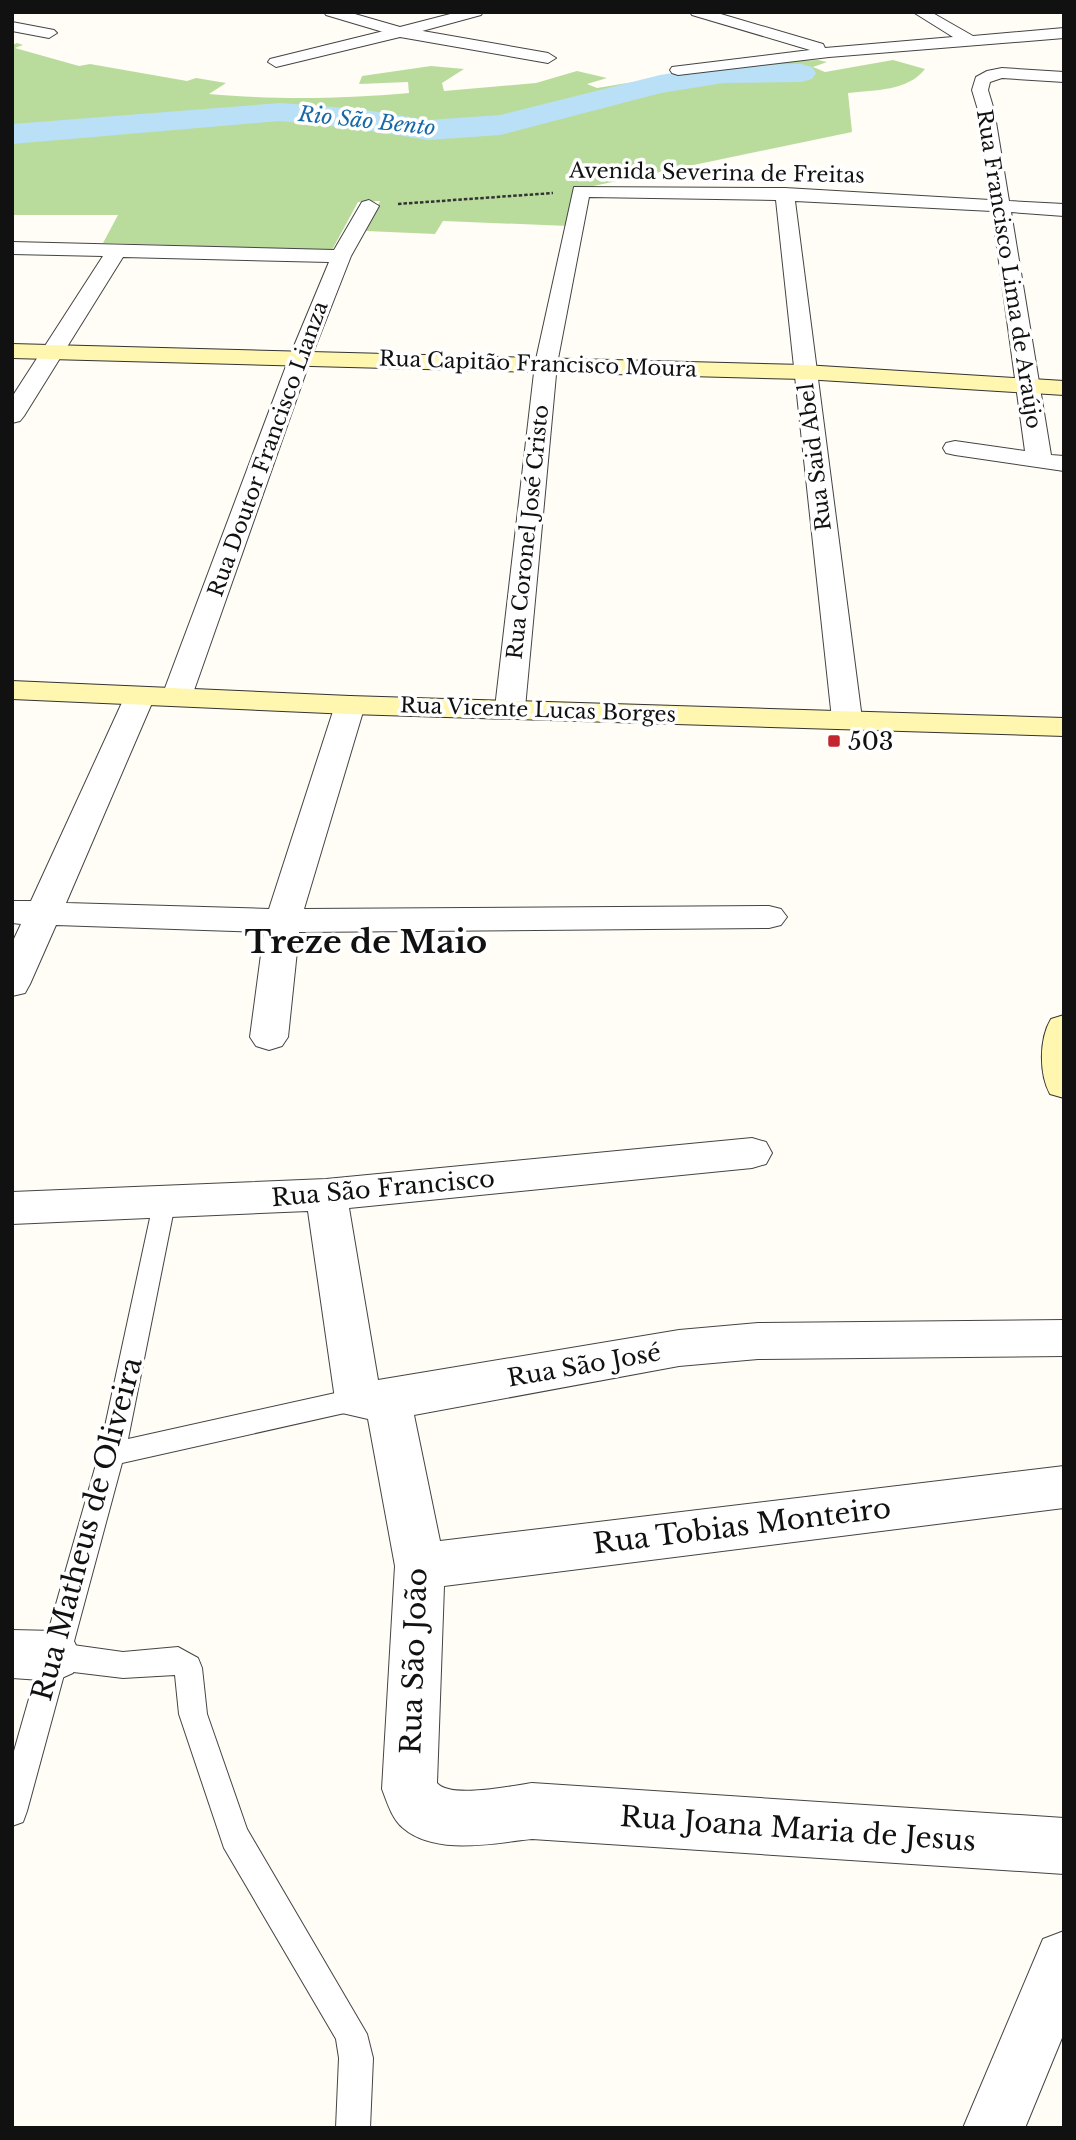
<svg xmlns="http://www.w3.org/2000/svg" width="1076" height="2140" font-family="'Libre Baskerville',serif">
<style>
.forest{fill:#b9dc9c}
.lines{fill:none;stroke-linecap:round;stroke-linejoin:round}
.river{fill:#b9e0f7;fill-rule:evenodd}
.service-casing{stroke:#444;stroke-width:2}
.minor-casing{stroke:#444;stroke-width:2}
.tertiary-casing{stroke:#444;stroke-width:2}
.secondary-casing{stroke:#333;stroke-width:2}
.path{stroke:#333;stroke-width:2.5;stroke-dasharray:3.5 2;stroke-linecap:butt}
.service{fill:#fff;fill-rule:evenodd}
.minor{fill:#fff;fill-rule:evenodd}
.tertiary{fill:#fff;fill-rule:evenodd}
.secondary{fill:#fff6b0;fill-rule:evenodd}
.poi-dot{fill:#c4262e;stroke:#fff;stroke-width:2.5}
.labels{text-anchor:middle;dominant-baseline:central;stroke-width:7;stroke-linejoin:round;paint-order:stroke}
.far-water-label{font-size:21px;font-style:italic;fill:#1768a6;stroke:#fff}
.far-street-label{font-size:21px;fill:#111;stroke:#fff}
.poi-label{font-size:24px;fill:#111;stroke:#fff;text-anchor:start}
.street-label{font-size:24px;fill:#111;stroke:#fff}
.near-street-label{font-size:28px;fill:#111;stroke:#fff}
.district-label{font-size:32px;font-weight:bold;fill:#111;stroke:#fff}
</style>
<rect width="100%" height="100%" fill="#fffdf5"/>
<path class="forest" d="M17,43L23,45L15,48L79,66L90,64L187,81L196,78L226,83L209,94C280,100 338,99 409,93L408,82L359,84L362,76L431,66L464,69L442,83L444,91L536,83L577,71L607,78L587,84L597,88L748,63L818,60L827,62L813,67L825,72L893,60L925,69C908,91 875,90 848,93L852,132L579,189L569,226L443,221L435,234L366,231L380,201L358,202L332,250L103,243L118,215H12V45Z"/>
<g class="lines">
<path class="river" d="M801,64L812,67L816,73L812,79L801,82L723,83L661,93L500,135L428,140L359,129L280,121L12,144V124L280,103L359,109L428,120L500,115L660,75L723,65Z"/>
<defs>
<path id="service" d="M164,1195L172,1198L175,1204L128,1439L358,1388L367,1392L371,1399L367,1406L358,1410L122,1463L73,1645L123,1652L178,1647L198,1658L202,1668L207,1714L247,1829L367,2034L373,2058L370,2128H336L339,2058L336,2039L224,1848L179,1714L175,1675L123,1678L65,1671L27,1811L23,1822L12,1826V1758L99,1454L153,1204L156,1198Z"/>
<path id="minor" d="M690,12H714L823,44L825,48L953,37L913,12H931L973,36L1064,28V38L829,57L678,75L672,73L670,70L672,67L810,50L692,15Z
M12,22L54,30L57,33L49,38L12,31Z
M400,27L548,53L556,58L548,63L400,37L276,67L268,62L270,59Z
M1002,68L1064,72V82L1002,78L990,82L988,90L994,110L1009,201L1064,204V216L1011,212L1051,455L1064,456V471L955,455L946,453L943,448L946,443L955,441L1025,451L992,211L795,201L862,719L858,725L847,728L836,725L832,719L776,200L589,197L557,364L525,708L521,714L510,717L499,714L495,708L535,364L574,187L785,188L990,200L978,110L972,90L976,77L987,71Z
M369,200L379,206L351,256L311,358L192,696L188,702L177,705L166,702L162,696L289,358L329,262L123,257L24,416L20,421L12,423V397L103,256L12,254V242L334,250L362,202Z
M140,687L151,690L155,696L66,903L269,909L335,705L339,699L350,696L361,699L365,705L304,909L769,906L781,909L787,917L781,925L769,928L299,932L288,1037L282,1046L269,1050L256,1046L250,1037L264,932L56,925L30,984L25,993L12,996V943L21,924L12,923V901H31L125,696L129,690Z
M752,1138L766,1142L772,1153L766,1164L752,1168L349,1208L378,1380L679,1330L758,1323L1064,1320V1356L758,1359L679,1366L414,1415L440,1541L1064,1466V1508L444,1586L437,1783C450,1799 512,1786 532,1783L1064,1818V1874L532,1839C493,1843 436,1856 403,1828C392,1819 387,1802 382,1789L395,1566L368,1419L342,1413L335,1399L308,1211L12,1224V1192L326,1179Z
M12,1630L55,1631L73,1639L81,1656L73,1673L55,1681L12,1678Z
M1064,1931V2033L1025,2128H963L1043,1939Z"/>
<path id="tertiary" d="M324,12H348L400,27L458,12H483L481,15L400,37L326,15Z"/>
<path id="secondary" d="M12,344L804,365L1064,381V395L804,379L12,358Z
M12,681L350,696L1064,718V736L350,714L12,699Z
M1064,1015V1098L1050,1094C1039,1074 1039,1039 1051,1019Z"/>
</defs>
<use href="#service" class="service-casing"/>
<use href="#minor" class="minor-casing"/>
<use href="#tertiary" class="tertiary-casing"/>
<use href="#secondary" class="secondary-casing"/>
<path class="path" d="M398,204L553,193"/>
<use href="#service" class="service"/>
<use href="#minor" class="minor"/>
<use href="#tertiary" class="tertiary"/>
<use href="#secondary" class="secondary"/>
</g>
<rect class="poi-dot" x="827" y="734" width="14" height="14" rx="3.5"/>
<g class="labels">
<g class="far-water-label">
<text transform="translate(367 121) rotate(6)">Rio São Bento</text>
</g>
<g class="far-street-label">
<text transform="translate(717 173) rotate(1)">Avenida Severina de Freitas</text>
<text transform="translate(1009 269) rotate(81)">Rua Francisco Lima de Araújo</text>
<text transform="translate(538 364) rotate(2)">Rua Capitão Francisco Moura</text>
<text transform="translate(268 449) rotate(-70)">Rua Doutor Francisco Lianza</text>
<text transform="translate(815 457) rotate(-97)">Rua Said Abel</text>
<text transform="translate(528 532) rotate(-84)">Rua Coronel José Cristo</text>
<text transform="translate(538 710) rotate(2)">Rua Vicente Lucas Borges</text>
</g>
<g class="poi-label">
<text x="848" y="741">503</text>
</g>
<g class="street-label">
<text transform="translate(383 1188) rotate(-5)">Rua São Francisco</text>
<text transform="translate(584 1365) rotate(-10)">Rua São José</text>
</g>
<g class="near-street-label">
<text transform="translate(742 1526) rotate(-7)">Rua Tobias Monteiro</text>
<text transform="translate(87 1529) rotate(-75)">Rua Matheus de Oliveira</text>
<text transform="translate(414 1661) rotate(-88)">Rua São João</text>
<text transform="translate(798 1829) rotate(4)">Rua Joana Maria de Jesus</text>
</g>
<g class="district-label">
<text x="366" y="942">Treze de Maio</text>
</g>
</g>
<rect width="1076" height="2140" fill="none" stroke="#111111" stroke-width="28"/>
</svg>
